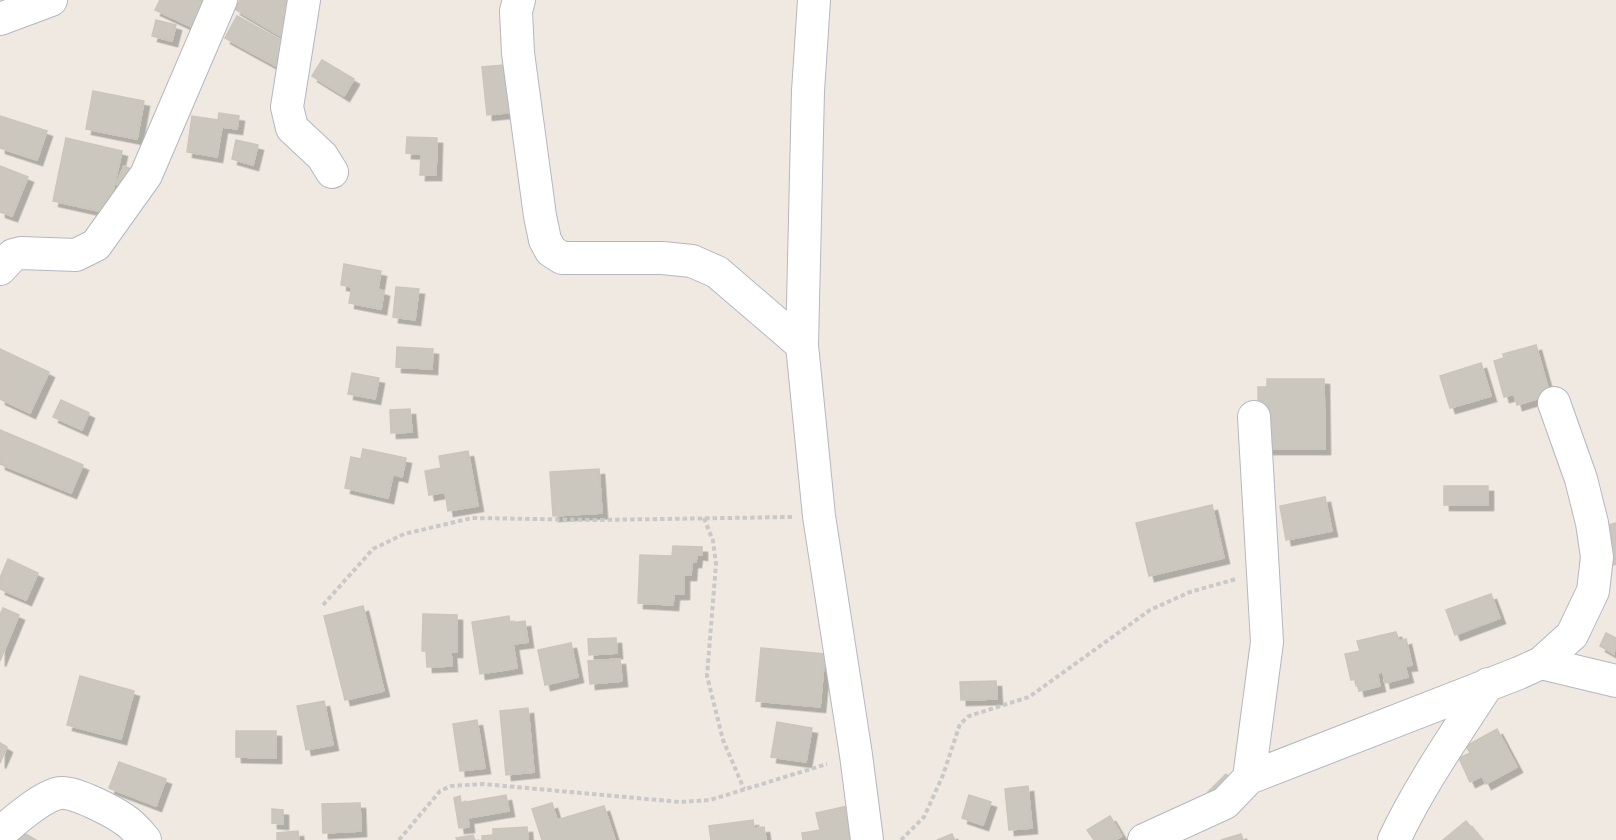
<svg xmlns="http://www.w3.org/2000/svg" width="1616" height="840" font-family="Karla,sans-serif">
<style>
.building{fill:#cbc7bf;stroke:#cbc5ba;stroke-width:1.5;filter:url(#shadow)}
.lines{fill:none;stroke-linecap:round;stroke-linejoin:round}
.minor-casing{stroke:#b4b7c1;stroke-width:34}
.path{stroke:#c9c9c9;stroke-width:4;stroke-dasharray:4.5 3;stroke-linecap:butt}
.minor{stroke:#fff;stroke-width:32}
</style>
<defs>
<filter id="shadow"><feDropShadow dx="5.5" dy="5.5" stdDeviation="0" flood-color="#0004"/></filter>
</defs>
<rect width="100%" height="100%" fill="#efe9e1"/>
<path class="building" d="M160,0H209L196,29L155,10Z
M240,0H298L302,3L282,37L235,9Z
M237,16L288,44L276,66L225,38Z
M156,20L176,25L172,41L152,36Z
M322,60L354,79L344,96L312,76Z
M517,64L522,111L487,115L482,67Z
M93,91L144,101L137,139L86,129Z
M219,113L239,116L237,129L222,127L217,157L187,152L192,116L218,120Z
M0,116L47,131L37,160L0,148Z
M407,137L437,138L436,175H420L421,154L406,153Z
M66,138L122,151L108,213L53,201Z
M236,140L258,145L253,165L232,159Z
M0,166L28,177L12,216L0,212Z
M124,166L140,173L133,191L116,184Z
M344,264L381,271L378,289L384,291L381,309L349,303L352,287L341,285Z
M396,287L419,289L415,320L393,317Z
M1536,345L1550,395L1517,405L1514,394L1504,397L1494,361L1504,358L1503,354Z
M397,347L433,349L432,369L396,367Z
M0,349L49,372L30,413L0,399Z
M1481,363L1491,396L1450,408L1440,376Z
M352,373L379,378L375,399L348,394Z
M1267,379H1324L1325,449H1266L1258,428V387H1267Z
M61,400L89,413L82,430L53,417Z
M410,409L412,432L391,433L390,410Z
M0,430L83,465L71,493L0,464Z
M363,449L406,458L402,477L393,474L388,498L345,488L351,457L361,459Z
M468,451L478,506L448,511L445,492L429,495L425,471L441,468L439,456Z
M599,469L602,513L553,516L550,472Z
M1444,486H1488V505H1444Z
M1325,497L1332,531L1286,540L1280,506Z
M1212,505L1224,558L1149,576L1136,523Z
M1616,523V564L1614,565L1604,526Z
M673,546L702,547V555L697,554L696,562H692L691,575H684V594H674L673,605L638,603L640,555L672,556Z
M8,559L38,573L26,600L0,589V578Z
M1491,594L1500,618L1455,635L1446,610Z
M363,606L384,691L345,700L324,616Z
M3,608L19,615L0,661V615Z
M423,614L457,615V652H451L452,666L427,667L426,651H422Z
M509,616L510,623L525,621L528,642L513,644L517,668L480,674L472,622Z
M1396,632L1399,641L1406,639L1412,665L1405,666L1408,677L1385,683L1383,672L1377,673L1380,686L1359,691L1356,679L1351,680L1345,654L1360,651L1357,641Z
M1606,633L1616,638L1614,654L1600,646Z
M616,638L617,653L589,655L588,639Z
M571,643L578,677L545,685L538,650Z
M761,648L825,654L820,707L756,701Z
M620,659L622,681L590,684L588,661Z
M80,676L134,691L121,739L67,725Z
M996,681L997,699L961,700L960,682Z
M324,701L333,745L306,750L297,706Z
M528,708L534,772L506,775L500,711Z
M477,720L485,768L460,771L453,724Z
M777,722L812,728L806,762L771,757Z
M1497,729L1517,767L1486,784L1482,776L1470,782L1459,758L1470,753L1466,746Z
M236,731H276V758L236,757Z
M0,743L7,747L0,763Z
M119,762L166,779L156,806L109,788Z
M1226,774L1234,781L1216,800L1208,792Z
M1028,786L1032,828L1009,830L1005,789Z
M506,795L509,811L468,818L469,827L459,828L454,798L460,796L461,803Z
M969,795L991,802L983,825L962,818Z
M360,803L361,831L323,833L322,804Z
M552,803L557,820L604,806L615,840H542L532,809Z
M848,806L855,840H803L802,833L820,830L816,813Z
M272,809L283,810V824L272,823Z
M1110,816L1122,836L1115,840H1094L1087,830Z
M753,820L754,828L764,827L766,840H711L709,826Z
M1466,821L1482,840H1443Z
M10,825L36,840H3Z
M527,827L528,840H482V836L493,835V829Z
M298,831L299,840H277V833Z
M952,834L955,840H937Z
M1241,834L1243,840H1221Z
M473,835L475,840H457L456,838Z"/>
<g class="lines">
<defs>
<path id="minor" d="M304,0L287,107L292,128L322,156L332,172
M519,0L516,11L518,53L540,216L545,240L551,251L562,258H662L692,261L717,272L802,345
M814,0L808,91L802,345L819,516L856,755L867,840
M0,19L51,0
M0,269L13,255L21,253L76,255L96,245L146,175L221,0
M1541,663L1616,681
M1249,778L1519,673L1541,663L1572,635L1593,591L1597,557L1592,523L1581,479L1554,403
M0,834C12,822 45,794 61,793C74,791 114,812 125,820C133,825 139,833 145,840
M1144,840L1225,803L1249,778L1267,642L1254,417
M1394,840C1420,785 1455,735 1488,684"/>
</defs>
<use href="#minor" class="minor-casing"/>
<path class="path" d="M704,518L713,541L716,564L707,676L723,740L744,789
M323,605L373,549L404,534L472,518L596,520L792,517
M399,840L440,791L451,786L483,784L680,802L710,800L827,764
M901,840L924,817L943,775L960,724L969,716L1029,697L1150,610L1190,592L1236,579"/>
<use href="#minor" class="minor"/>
</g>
</svg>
